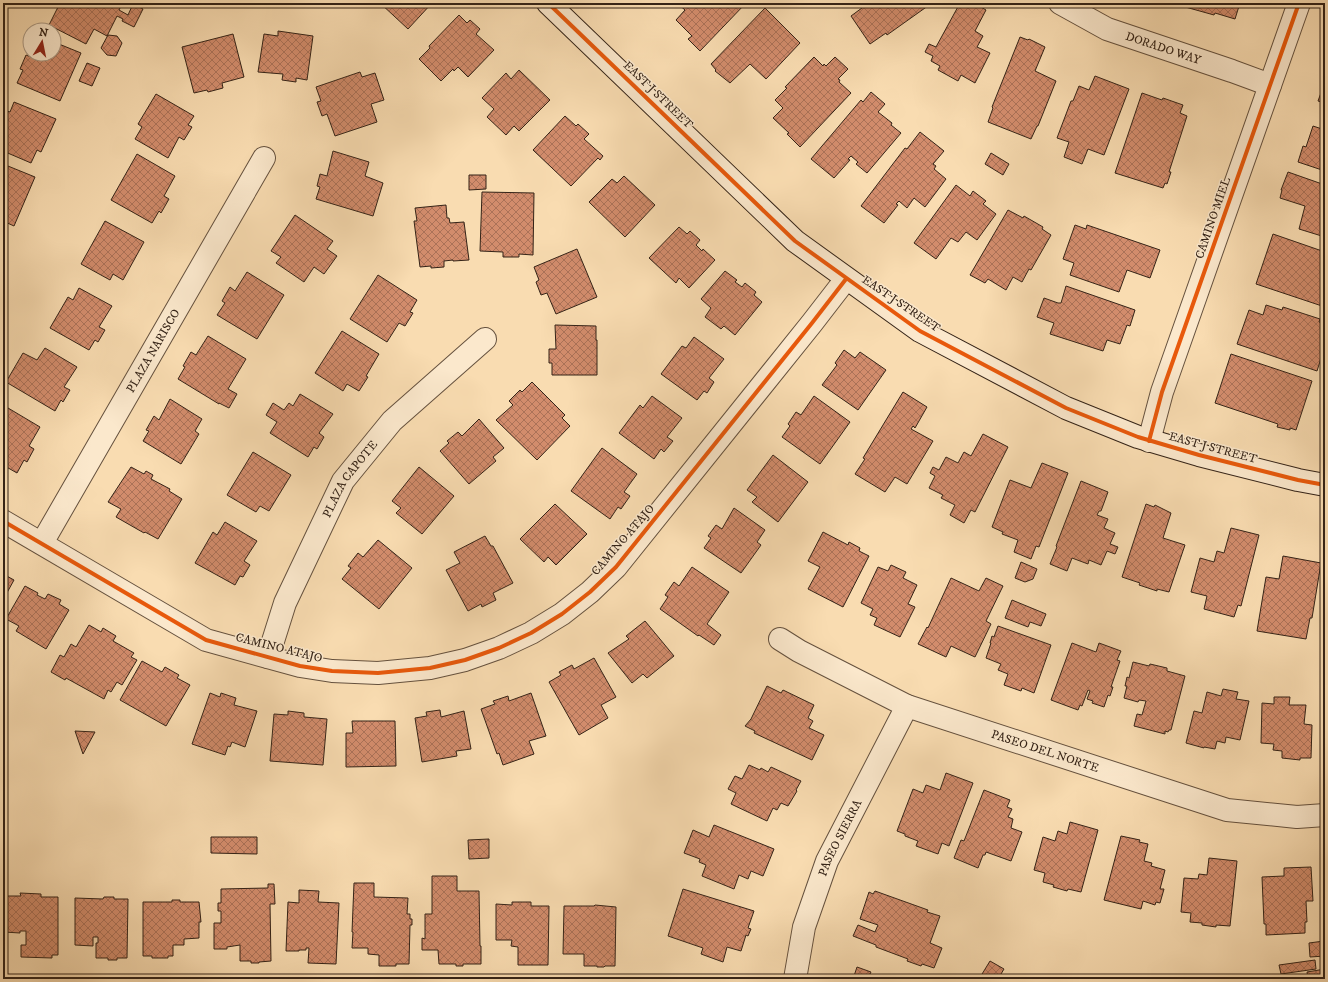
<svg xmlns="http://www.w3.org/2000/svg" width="1328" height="982" font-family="'IM FELL DW Pica',serif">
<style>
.building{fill:url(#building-cross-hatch);stroke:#342317}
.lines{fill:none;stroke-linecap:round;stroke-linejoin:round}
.street-casing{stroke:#65513e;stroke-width:24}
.secondary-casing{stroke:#342317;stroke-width:24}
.street{stroke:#fbe8cc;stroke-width:22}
.secondary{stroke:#fbe8cc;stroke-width:22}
.cycleway-casing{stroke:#fbe8cc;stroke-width:6}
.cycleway{stroke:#e8590c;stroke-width:4}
.labels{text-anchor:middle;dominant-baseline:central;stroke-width:3;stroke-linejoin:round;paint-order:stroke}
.street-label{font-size:12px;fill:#342317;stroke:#fbe8cc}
</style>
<defs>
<pattern id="building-cross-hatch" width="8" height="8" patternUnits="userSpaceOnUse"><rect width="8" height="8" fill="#d28c6c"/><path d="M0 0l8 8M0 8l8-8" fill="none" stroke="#ab7258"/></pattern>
</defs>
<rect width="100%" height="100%" fill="#f9dcb1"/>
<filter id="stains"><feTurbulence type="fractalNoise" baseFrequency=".005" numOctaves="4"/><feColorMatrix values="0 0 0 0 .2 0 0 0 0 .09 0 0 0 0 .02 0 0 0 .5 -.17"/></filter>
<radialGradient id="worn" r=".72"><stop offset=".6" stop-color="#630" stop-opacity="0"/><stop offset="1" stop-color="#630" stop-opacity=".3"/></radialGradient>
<path class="building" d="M55,3H115L121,6L119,10L128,15L133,4L143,9L134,27L122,21L123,19L117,16L107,36L94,29L86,44L49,25L59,5Z
M380,3H432L408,29Z
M677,3H746L700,51L688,39L692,36L676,20L685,10Z
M864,3H932L887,35L886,33L870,44L851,16L866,5Z
M960,3H974L986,10L975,31L983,36L977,47L990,53L975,83L961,75L958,81L938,70L940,66L931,61L933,56L925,52L929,44L936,47Z
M1171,3H1240L1235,19L1215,13L1214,15Z
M765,8L800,43L766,79L750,64L730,83L715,71L716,70L711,64Z
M459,15L467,23L470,20L480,29L476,34L494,50L468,77L458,67L454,71L453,69L441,81L419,59L430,48L429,46Z
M278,31L313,36L307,80L296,78V82L282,80L283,74L258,72L264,34L278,36Z
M233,34L244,77L222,83L223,88L208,92L207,90L194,93L182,47Z
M108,35L117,36L122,43L116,56L107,55L101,48Z
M1020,37L1028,40L1029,39L1045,47L1035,71L1056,81L1038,126H1037L1031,139L988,122L993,108L992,107Z
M54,42L81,53L60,101L17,83L23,70L20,69L26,55L31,57L33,54H54Z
M814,57L823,66L824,64L826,66L835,57L848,69L838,79L840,80L839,82L851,93L800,147L787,134L789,133L773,118L783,108L775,100L787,88L785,87Z
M87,63L100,68L92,86L79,81Z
M519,70L550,100L519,131L514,126L506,135L487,117L494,109L482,98L506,73L511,79Z
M360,72L362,77L375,73L384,100L371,104L377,122L335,136L327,114L322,116L317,102L321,101L316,87Z
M1095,76L1129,89L1104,155L1088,149L1082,164L1064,157L1069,142L1057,138L1071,101H1073L1079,86L1089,90Z
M1325,82V103L1318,101Z
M871,92L885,104L878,112L892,123L891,125L901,133L867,173L856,164L858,162L851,156L848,159L850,160L834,178L811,159L861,100L863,102Z
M1142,93L1162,100L1163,98L1183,105L1180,113L1187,116L1169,172H1171L1167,184L1165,183L1163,188L1115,173Z
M156,94L194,116L188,125L192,127L184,140L179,137L168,158L135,139L142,127L138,124Z
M14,102L56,119L41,152L37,150L31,163L3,151V134L7,128L3,126V119L7,111L10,112Z
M565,116L576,126L578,124L589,134L584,139L603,156L600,160L598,158L571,186L533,150Z
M1313,126L1325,130V171L1298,162L1303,146L1306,147Z
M920,132L944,151L933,164L936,166L934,169L946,179L925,207L914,198L907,208L899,201L896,204L898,205L884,223L861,206L905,148L907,149Z
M333,151L369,162L365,176L383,183L373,216L316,199L320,187L317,186L320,174L327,176Z
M991,153L1009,164L1003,175L985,164Z
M137,154L175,176L164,196L169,199L161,213L159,211L152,223L111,200Z
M3,164L35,177L14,226L3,221Z
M1288,172L1325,185V237L1299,229L1305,206L1280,198L1282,190H1281Z
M469,175H486V189L469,190Z
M624,176L655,205L625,237L589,202L612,179L617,183Z
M956,185L970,196L973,191L986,201L983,204L996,214L977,240L966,232L958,242L951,238L936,259L914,243Z
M482,192L534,193L533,255L519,254V257H503V252L480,251Z
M446,205L447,218H449L450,223L464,222L469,260L453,261V260L444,261V267L431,268V266L420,267L414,221H417L415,208Z
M1008,210L1023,218L1024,216L1043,227L1042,229L1051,235L1031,270L1029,269L1022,282L1013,277L1006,290L988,279L985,283L970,275Z
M295,215L333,241L327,249L337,256L324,274L314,267L304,282L276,263L281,257L271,251Z
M105,221L144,242L123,280L113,274L110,280L81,264Z
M1075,225L1086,229L1087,225L1160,250L1150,278L1127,270L1119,292L1070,275L1074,263L1063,259Z
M679,227L687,234L690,231L700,240L696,245L702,251L703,249L715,260L689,288L679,278L676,283L649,258Z
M1273,234L1325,252V307L1256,284Z
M577,249L597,297L556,314L547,293L541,295L536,282L539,280L534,267Z
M725,271L737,280L735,282L742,287L745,283L756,292L754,295L762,302L735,335L724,326L721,329L705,317L711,308L701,299Z
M247,272L284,295L257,339L217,315L225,303L222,301L230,287L235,291Z
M378,275L417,300L410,312L413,313L405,326L399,323L387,342L350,319Z
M1066,286L1135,310L1130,326L1127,325L1120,344L1107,340L1103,351L1050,334L1054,323L1037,317L1044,298L1058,303H1061Z
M79,288L112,306L99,327L105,330L98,342L95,340L89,350L50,328L68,297L73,300Z
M1266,305L1282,310L1283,307L1320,319L1319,322L1325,324V356L1322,355L1317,371L1237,344L1249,310L1263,315Z
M555,325L596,326V340H597V375H552V363H549V349H556Z
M342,331L379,354L366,376L368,377L359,391L347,384L343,391L315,373Z
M208,336L246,359L228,389L237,394L229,408L219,403V404L178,379L185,367L183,366L191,352L196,355Z
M694,337L724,359L709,378L714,382L707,393L704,391L697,400L661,374L682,346L686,348Z
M45,348L77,367L64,387L70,390L63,402L61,400L55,411L6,382L23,353L37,360Z
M844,350L855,358L860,352L886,370L858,410L822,385L837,365L835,363Z
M1231,354L1312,381L1296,430L1290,428V430L1277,427L1278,424L1215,403Z
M532,382L565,415L562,418L570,426L537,460L496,420L513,405L509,401L520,390L522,392Z
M903,392L927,407L915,428L913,426L911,429L933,441L907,484L895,477L885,492L855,474L865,459L863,458Z
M300,394L333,414L319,433L324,437L317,449L314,447L308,457L270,433L277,422L266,415L273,403L284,410L289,403L293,406Z
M652,396L682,418L667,437L673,441L664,452L661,449L654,459L619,433L640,405L643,408Z
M814,396L850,422L820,464L782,437L790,426L788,424L796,412L801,415Z
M170,399L202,419L195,431L199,434L181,464L143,441L149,431L146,430L154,416L159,420Z
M3,405L40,427L29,446L34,449L27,462L24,460L17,473L3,465Z
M479,419L504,448L493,457L496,461L469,484L440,451L449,443L447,441L458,432L462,436Z
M983,434L1008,447L975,512L971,510L964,523L950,515L955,505L941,498L943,495L929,488L935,476L930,473L933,467L939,470L946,457L958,463L964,452L971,456Z
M602,448L637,474L624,492L630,496L621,509L618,507L610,519L571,491Z
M253,452L291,475L269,511L260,506L256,512L227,495Z
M773,455L808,482L778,522L752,502L757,497L747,490Z
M1042,463L1068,473L1039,547L1036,546L1031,559L1014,552L1018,540L1002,534L1003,532L992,527L1010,480L1031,488Z
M131,467L144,474L146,471L153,475L151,479L170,489L169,491L182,499L158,539L145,532L144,533L116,517L121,509L108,502Z
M419,467L454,496L422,534L396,513L401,508L392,501Z
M1081,481L1108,492L1101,511H1099L1097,515L1108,519L1104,528L1115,533L1110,544L1118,547L1115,554L1107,551L1101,565L1089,560L1088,564L1072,558L1067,571L1050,564L1057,547L1056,546Z
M555,504L587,534L556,565L548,557L544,562L520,539Z
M1146,504L1154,507L1155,505L1171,513L1163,538L1185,545L1169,592L1157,589V591L1139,585L1140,583L1122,577Z
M734,508L765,530L757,542L761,545L741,573L704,548L711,538L708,536L716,525L722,529Z
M225,522L257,541L244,561L250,565L243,577L240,576L235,585L195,563L213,532L217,535Z
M1231,528L1259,535L1241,606L1238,605L1234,617L1204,609L1207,596L1191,592L1200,558L1214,562L1217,551L1224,553Z
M823,532L848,545L849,542L860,548L859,551L869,556L843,607L808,589L820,567L808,561Z
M485,536L491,546H493L513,583L493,593L496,600L482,607L481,604L468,611L446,570L460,563L454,552Z
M378,540L412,568L379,609L342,579L351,568L348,566L358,553L363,557Z
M1283,556L1321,563L1312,618H1310L1306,639L1257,631L1266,577L1279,579Z
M1021,562L1037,569L1033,579L1025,582L1015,578Z
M891,565L906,572L903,578L917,585L908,604L915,607L900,637L874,625L877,618L870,615L873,609L861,603L878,567L888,571Z
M692,567L729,592L707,624L721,635L714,645L699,635L698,636L660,609L668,597L665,595L674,582L679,586Z
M3,574L14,580L3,600Z
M951,578L979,591L986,578L1003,586L986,621L991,624L975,657L951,646L946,657L918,644L927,627L928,628Z
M25,586L38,593L37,595L45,599L48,594L61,600L59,604L69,610L46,649L16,631L19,626L6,619Z
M1012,600L1046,614L1041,626L1030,622L1028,627L1005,618Z
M645,621L674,656L647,678L643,674L632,683L608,653L629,639L626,636Z
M89,625L101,632L103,628L116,636L113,641L134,653L131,657L137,660L122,685L117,682L111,692L108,690L104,699L66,678L65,680L51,672L60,655L64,657L71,644L76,647Z
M998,626L1051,645L1034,693L1022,688L1021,691L1004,685L1008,674L998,670L1001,664L986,658L991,643H990L992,636L994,637Z
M1072,643L1096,652L1099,643L1121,651L1117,660L1120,661L1111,687H1113L1110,696L1108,695L1104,707L1092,703L1093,701L1087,699L1090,691L1088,690L1082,706L1080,705L1078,710L1051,700Z
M594,658L616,697L601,705L608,718L579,735L549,682L561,675L559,672L572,665L574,669Z
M142,661L162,672L165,667L179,675L177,678L190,685L166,726L120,700Z
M1133,662L1149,666L1150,664L1167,668V671L1185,676L1171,730H1169L1168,732L1165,731V734L1134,726L1137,714L1142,715L1146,701L1139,700L1138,702L1124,698L1127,686H1125L1127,677L1129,678Z
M767,686L781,693L783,690L814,705L808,718L813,721L809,728L824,735L812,760L754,733L755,731L745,726L751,719Z
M1223,689L1238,692L1236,699L1249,701L1240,740L1226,737L1225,743L1217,741L1215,749L1204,747V748L1186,743L1194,711L1202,713L1207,692L1221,696Z
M210,693L220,697L221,693L236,698L234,705L257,711L245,747L232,742L230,747L228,746L225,755L192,744Z
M531,693L546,736L529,741L534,754L503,765L499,753L497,754L481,709L495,704L493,701L508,696L509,701Z
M1274,697H1290L1289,705H1306L1304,724L1312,725L1311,758H1300V760L1282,758V751L1273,750L1274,744L1261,743L1262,703L1274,704Z
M440,710L441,717L464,711L471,749L456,751L457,756L422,762L415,718L427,716L426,712Z
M288,711L304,713V717L327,719L323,765L270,761L274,714L288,715Z
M352,721H395L396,766L346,767V733H353Z
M75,731L95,732L83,754Z
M749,765L760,770L761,768L768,772L771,767L801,781L796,790L797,791L788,806L781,803L777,810L773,808L767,821L731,804L736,793L728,789L735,776L742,779Z
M946,773L973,783L949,846L942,843L938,854L916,846L918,841L905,836V834L897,831L913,789L923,793L926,785L940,790Z
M984,790L1010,800L1007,807L1012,809L1008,817L1013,819L1011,828L1022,832L1011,861L986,852L985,855H983L978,868L954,858L961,840L964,841Z
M1070,822L1098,830L1081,892L1068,889L1067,891L1053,887L1054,885L1043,882L1045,873L1034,870L1043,837L1055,841L1058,831L1067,834Z
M714,825L774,849L763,876L751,871L748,879L739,875L734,889L702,876L706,865L699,862L700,859L684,853L693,830L709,837Z
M1121,836L1140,840L1139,842L1148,844L1144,861L1152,863L1151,866L1165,870L1160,889H1164L1160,903L1156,902L1155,905L1143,901L1141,909L1104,900Z
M211,837H257V854L211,853Z
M489,839V858L469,859L468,840Z
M1209,858L1237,861L1230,926L1216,925V927L1202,925V923L1190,922L1191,913L1181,912L1184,878L1198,879L1199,874L1207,875Z
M1311,867L1313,901H1306L1307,922H1305V933L1266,935V924H1264L1262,877L1284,876V868Z
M432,876H457V891H479L480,946H481V964H463V966H456V964H439L438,950H422V938L425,939V914H432Z
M354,883H374V897L408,898L407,914H410V919H412V925H410L409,964H396V966H379V955L368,954V948H352L353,932H352Z
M268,884H274L275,904H270L271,961L259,962V963H251V961H240V945L227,947V949H214V923H221V911H218V903H221V889L268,888Z
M683,889L754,911L748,928L751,929L748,936L746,935L741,951L727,947L723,962L701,954L703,948L668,936Z
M299,890L319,891L318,902L339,903L336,964L308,963L309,948H306V950H299V951H286L288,902L299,903Z
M875,891L928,910L927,912L940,916L930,943L942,948L934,968L922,964L921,966L907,961L908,959L876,947V945L853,936L858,925L875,932L878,925L860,919L869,892L873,894Z
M20,893L41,894V897H58V955H52V958L21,957V945H26V931H20V933L4,932L5,896H21Z
M104,897H114V899H128L127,958H117V960H108V958H96V943H98V937H93V946L75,945V898L103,899Z
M172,900H180V902H199L201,922H199V938L184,939V945H173V956H168V958H152V956H143V902H172Z
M512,902H531V906H549L548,965H518V947L511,946L512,940H496V904L512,905Z
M595,905L616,907L615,966H605L604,967H597V966H584V954H563L564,906H594Z
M1324,941L1325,956L1310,957L1309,943Z
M1315,960L1316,969L1281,974L1279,965Z
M990,961L1004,969L998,979H979Z
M1325,966V979H1308L1307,972L1325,969Z
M857,967L871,972L870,974L884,979H853Z"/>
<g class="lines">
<defs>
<g id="street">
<path id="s1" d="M1060,3L1107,29L1232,71L1270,85"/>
<path d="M1149,441L1162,392L1299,3"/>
<path d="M3,521L206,640L300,666L332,671L378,673L430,668L465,660L499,648L531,633L562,614L590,592L616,567L812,323L846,279"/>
<path id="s2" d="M42,543L264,158"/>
<path id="s3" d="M780,639L799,651L907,706L1227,810L1297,817L1325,815"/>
<path id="s4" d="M268,657L285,603L343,481L392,421L485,339"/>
<path id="s5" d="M795,979L804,927L827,861L907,706"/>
</g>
<path id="secondary" d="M548,3L795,241L920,331L1066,408L1138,437L1199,455L1298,480L1325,485"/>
</defs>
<use href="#street" class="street-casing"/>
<use href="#secondary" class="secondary-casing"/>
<use href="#street" class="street"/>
<use href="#secondary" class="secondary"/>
<defs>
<path id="cycleway" d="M548,3L795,241L920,331L1066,408L1138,437L1199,455L1298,480L1325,485
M1149,441L1162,392L1299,3
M3,521L206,640L300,666L332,671L378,673L430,668L465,660L499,648L531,633L562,614L590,592L616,567L812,323L846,279"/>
</defs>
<use href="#cycleway" class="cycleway-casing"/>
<use href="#cycleway" class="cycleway"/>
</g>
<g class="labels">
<g class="street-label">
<text stroke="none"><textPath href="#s1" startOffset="113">DORADO WAY</textPath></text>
<text transform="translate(658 95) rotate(44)">EAST J STREET</text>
<text transform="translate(1213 218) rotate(-71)">CAMINO MIEL</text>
<text transform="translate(901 304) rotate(34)">EAST J STREET</text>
<text stroke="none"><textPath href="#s2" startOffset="222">PLAZA NARISCO</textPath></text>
<text transform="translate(1213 448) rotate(15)">EAST J STREET</text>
<text stroke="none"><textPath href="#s4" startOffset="197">PLAZA CAPOTE</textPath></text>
<text transform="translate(623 540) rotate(-49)">CAMINO ATAJO</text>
<text transform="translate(279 648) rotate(14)">CAMINO ATAJO</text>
<text stroke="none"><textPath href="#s3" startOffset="289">PASEO DEL NORTE</textPath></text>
<text stroke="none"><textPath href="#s5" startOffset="149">PASEO SIERRA</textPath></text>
</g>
</g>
<rect width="1328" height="982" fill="none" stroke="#f9dcb1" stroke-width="16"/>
<rect x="4" y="4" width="1320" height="974" fill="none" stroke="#342317" stroke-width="2"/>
<rect x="8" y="8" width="1312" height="966" fill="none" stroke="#342317"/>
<g transform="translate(42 42) rotate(10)"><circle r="19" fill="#fbe8cc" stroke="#ab9984"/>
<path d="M0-3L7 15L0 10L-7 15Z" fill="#8f2418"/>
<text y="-6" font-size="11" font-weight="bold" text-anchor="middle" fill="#342317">N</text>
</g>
<rect width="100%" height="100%" filter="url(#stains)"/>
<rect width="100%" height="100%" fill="url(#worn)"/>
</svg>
